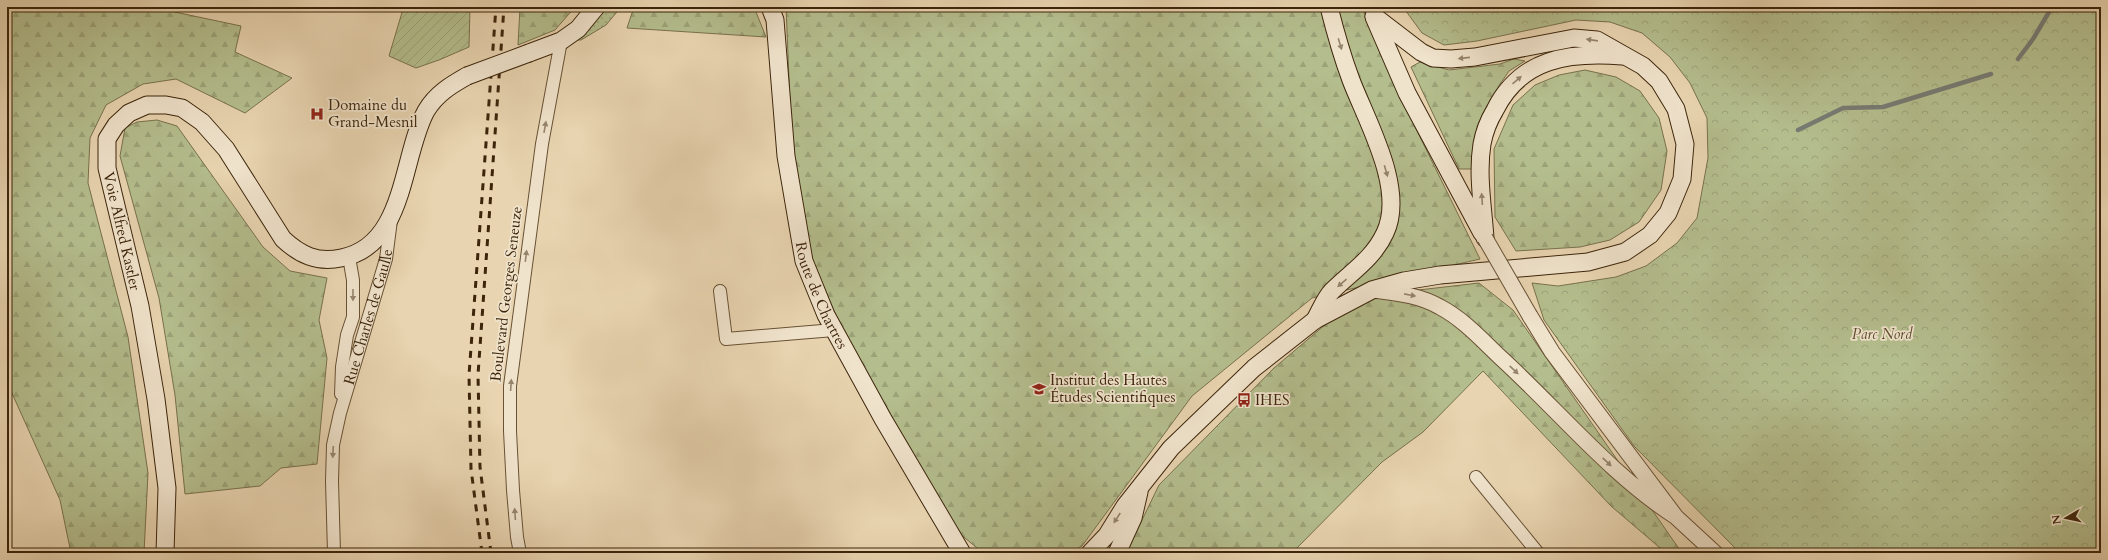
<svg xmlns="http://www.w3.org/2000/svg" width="2108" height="560" font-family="Cardo,serif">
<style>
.grass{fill:url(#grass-dots);stroke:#78714c}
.forest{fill:url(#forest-firs);stroke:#78714c}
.park{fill:url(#park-crowns);stroke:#78714c}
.garden{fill:url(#garden-furrows);stroke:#78714c}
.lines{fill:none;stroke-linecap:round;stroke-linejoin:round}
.stream{stroke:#777b73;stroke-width:4.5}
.minor-casing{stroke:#685134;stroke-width:14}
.tertiary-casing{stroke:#685134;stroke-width:17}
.secondary-casing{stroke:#3d250b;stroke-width:19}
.minor{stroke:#f0e3cc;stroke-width:12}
.tertiary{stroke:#f0e3cc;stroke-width:15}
.secondary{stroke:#f0e3cc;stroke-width:17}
.rail{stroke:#3d250b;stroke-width:3;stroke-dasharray:7 7;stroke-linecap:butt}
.tertiary-bridge-casing{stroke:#685134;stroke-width:17;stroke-linecap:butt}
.secondary-bridge-casing{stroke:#3d250b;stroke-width:19;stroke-linecap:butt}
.tertiary-bridge{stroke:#f0e3cc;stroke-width:15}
.secondary-bridge{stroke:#f0e3cc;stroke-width:17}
.oneway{fill:#96846c}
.labels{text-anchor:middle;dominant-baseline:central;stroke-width:3.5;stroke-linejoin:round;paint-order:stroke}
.poi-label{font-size:15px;fill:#3d250b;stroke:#f0e3cc;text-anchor:start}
.street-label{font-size:15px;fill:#3d250b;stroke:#f0e3cc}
.park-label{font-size:15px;font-style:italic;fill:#5b4b2c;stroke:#f0e3cc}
</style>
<defs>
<pattern id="grass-dots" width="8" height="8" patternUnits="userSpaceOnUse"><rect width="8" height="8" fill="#b4bd8d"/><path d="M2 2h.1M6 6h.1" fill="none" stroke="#9ca278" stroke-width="1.8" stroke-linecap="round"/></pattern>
<pattern id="forest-firs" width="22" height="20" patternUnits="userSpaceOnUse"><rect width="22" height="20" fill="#b4bd8d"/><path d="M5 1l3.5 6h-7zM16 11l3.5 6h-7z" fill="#9ca278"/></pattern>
<pattern id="park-crowns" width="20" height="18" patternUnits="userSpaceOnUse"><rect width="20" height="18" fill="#b4bd8d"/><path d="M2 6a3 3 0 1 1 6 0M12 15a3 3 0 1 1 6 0" fill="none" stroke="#9ca278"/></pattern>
<pattern id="garden-furrows" width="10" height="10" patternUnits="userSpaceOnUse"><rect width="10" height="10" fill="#b4bd8d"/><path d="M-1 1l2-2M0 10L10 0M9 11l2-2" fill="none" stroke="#9ca278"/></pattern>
</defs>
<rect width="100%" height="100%" fill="#e8d4b0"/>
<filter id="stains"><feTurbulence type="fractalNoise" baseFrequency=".005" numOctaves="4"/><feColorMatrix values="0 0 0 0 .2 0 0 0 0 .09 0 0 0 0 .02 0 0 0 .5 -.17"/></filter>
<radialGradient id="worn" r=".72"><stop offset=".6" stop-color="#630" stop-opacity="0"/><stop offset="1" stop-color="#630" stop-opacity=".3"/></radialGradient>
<path class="grass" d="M605,7H621L606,25L581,40H576L597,18Z"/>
<path class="forest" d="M7,7H151L241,26L235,52L292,78L245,113L176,79L143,84L106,105L90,138L88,183L128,337L148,473L144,553H71L60,500L11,391H7L11,157L7,156Z
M520,7H575L555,30L518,45Z
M634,7H754L766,37L627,28Z
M786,7H1362L1394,84L1480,259L1312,298L1192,396L1082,546L1069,553H983L959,533L843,332L811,256L792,151Z
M1514,59L1525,61L1509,71L1492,96L1477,128L1472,169H1459L1411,67L1420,62L1449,70L1500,64Z
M1585,70L1616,77L1640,91L1659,118L1667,151L1661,190L1639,222L1610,240L1580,247L1516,251L1495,217L1494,149L1513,105L1535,85L1559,75Z
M157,120L177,126L263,247L290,271L327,278L319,320L327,358L317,464L281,468L260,486L185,494L175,395L159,298L120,156L125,128L137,122Z
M1479,283L1513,310L1682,553H1666L1611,506L1483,371L1423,432L1382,462L1292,553H1126L1159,485L1274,368L1358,297Z"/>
<path class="park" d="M1403,7H2101V553H1740L1634,446L1544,320L1532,283L1558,286L1616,277L1646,266L1677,243L1697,218L1708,158L1707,118L1690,83L1670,57L1642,33L1610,22L1576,20L1477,41L1444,45L1422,33Z"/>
<path class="garden" d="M420,7H470L469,47L439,60L416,68L389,56L403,9L418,12Z"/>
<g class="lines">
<path class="stream" d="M2018,59L2033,39L2052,7
M1798,130L1843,108L1883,107L1991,74"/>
<defs>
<g id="minor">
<path d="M720,291L726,339L834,330"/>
<path d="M341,394L342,367L347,335L353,317V280L349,257"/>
<path d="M1476,477L1538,553"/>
<path id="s1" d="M334,553L332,481L333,445L340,413L386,259L391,220"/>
<path d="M520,553L517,537L513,490L510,431V386L542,144L561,41"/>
</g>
<path id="tertiary" d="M1373,290C1396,293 1419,295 1440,307C1463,319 1482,340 1501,358C1559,411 1610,474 1676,517
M1530,316L1552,352L1676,517L1715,553"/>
<g id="secondary">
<path id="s2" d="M770,7L775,20L786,156L804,261L826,315L883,419L962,553"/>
<path d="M1374,17L1407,93L1482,233"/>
<path d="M529,53L561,41L578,29L596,7"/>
<path d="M1485,238C1483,207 1477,175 1482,144C1484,133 1489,120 1495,110C1521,58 1569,52 1622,56"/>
<path d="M1315,320C1320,311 1325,298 1332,291C1351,272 1373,259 1385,233C1406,189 1367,122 1351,80C1342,56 1335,31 1329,7"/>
<path d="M165,553L167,488L156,399L140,306L107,168V139L116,125L129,113L147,105H166L182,108L202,122L226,149L283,239C300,255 317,263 341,258C406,246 401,157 426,111C436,94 451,85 467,76"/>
<path d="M1090,553L1107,535L1125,506L1171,448L1254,368L1315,320L1372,290L1404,281L1440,275L1588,262L1625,252L1650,235L1668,213L1682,179L1685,144L1676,109L1659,81L1643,66L1597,40L1574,38L1475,57L1451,59L1433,58L1421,52L1374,16"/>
<path d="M1117,553L1133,518L1139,492"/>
</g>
</defs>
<use href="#minor" class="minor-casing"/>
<use href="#tertiary" class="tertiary-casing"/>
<use href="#secondary" class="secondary-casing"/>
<use href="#minor" class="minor"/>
<use href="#tertiary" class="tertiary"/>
<use href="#secondary" class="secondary"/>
<path class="rail" d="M482,553L471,469L469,375L496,7
M491,553L480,467L478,375L504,7"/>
<defs>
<path id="tertiary-bridge" d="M1485,238L1530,316"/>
<path id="secondary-bridge" d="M467,76L529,53"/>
</defs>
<use href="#tertiary-bridge" class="tertiary-bridge-casing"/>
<use href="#secondary-bridge" class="secondary-bridge-casing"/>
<use href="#tertiary-bridge" class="tertiary-bridge"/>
<use href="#secondary-bridge" class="secondary-bridge"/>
</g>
<defs><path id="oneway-solid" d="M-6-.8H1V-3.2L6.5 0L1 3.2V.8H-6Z"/></defs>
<g class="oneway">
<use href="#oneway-solid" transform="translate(1592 40) rotate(-172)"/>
<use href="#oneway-solid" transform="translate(1340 44) rotate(73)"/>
<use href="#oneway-solid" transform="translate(1464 58) rotate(174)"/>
<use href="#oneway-solid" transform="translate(1517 80) rotate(-41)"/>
<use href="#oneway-solid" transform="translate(545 127) rotate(-80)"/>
<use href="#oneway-solid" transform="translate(1386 171) rotate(74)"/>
<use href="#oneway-solid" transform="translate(1482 199) rotate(-94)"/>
<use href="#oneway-solid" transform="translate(526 256) rotate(-83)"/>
<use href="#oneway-solid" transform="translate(1342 283) rotate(139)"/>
<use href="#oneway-solid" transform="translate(353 295) rotate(90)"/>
<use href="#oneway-solid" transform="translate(1410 295) rotate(11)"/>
<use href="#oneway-solid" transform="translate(1514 370) rotate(43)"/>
<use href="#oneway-solid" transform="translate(511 385) rotate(-86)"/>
<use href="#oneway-solid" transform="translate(333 452) rotate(93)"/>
<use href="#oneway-solid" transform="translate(1607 462) rotate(43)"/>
<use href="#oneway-solid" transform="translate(515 514) rotate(-94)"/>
<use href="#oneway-solid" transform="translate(1117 518) rotate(123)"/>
</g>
<defs>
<symbol id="hospital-bare" viewBox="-9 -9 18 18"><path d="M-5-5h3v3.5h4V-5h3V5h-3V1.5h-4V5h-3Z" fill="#8f2418" stroke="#f0e3cc" stroke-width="2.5" paint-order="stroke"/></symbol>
<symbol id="university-bare" viewBox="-9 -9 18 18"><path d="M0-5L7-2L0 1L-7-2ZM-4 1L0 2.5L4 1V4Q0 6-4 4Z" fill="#8f2418" stroke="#f0e3cc" stroke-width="2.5" paint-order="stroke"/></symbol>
<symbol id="bus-bare" viewBox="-9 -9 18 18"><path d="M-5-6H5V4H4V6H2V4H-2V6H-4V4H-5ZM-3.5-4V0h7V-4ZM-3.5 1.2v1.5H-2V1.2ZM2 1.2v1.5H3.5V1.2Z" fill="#8f2418" stroke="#f0e3cc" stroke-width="2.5" paint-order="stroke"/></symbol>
</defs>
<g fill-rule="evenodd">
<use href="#hospital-bare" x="307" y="104" width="20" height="20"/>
<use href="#university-bare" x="1029" y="379" width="20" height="20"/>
<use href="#bus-bare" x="1234" y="390" width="20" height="20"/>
</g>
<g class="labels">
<g class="poi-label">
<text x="328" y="105">Domaine du<tspan x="328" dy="17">Grand-Mesnil</tspan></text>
<text x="1050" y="380">Institut des Hautes<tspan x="1050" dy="17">Études Scientifiques</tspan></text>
<text x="1255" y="400">IHES</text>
</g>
<g class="street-label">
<text transform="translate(122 231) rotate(77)">Voie Alfred Kastler</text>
<text transform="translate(506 294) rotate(-83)">Boulevard Georges Seneuze</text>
<text stroke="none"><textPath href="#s2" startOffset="295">Route de Chartres</textPath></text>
<text stroke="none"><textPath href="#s1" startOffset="241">Rue Charles de Gaulle</textPath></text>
</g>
<g class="park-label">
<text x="1882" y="334">Parc Nord</text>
</g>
</g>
<rect width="2108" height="560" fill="none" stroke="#e8d4b0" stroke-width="24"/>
<rect x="8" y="8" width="2092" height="544" fill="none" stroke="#3d250b" stroke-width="2"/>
<rect x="12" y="12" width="2084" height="536" fill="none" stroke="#3d250b"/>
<g transform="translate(2066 518) rotate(261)" stroke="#f0e3cc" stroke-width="3" paint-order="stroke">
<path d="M0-3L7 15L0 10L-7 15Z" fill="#3d250b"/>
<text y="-6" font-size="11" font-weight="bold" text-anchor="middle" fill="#3d250b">N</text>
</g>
<rect width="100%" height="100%" filter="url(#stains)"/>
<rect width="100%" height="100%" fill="url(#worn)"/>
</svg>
